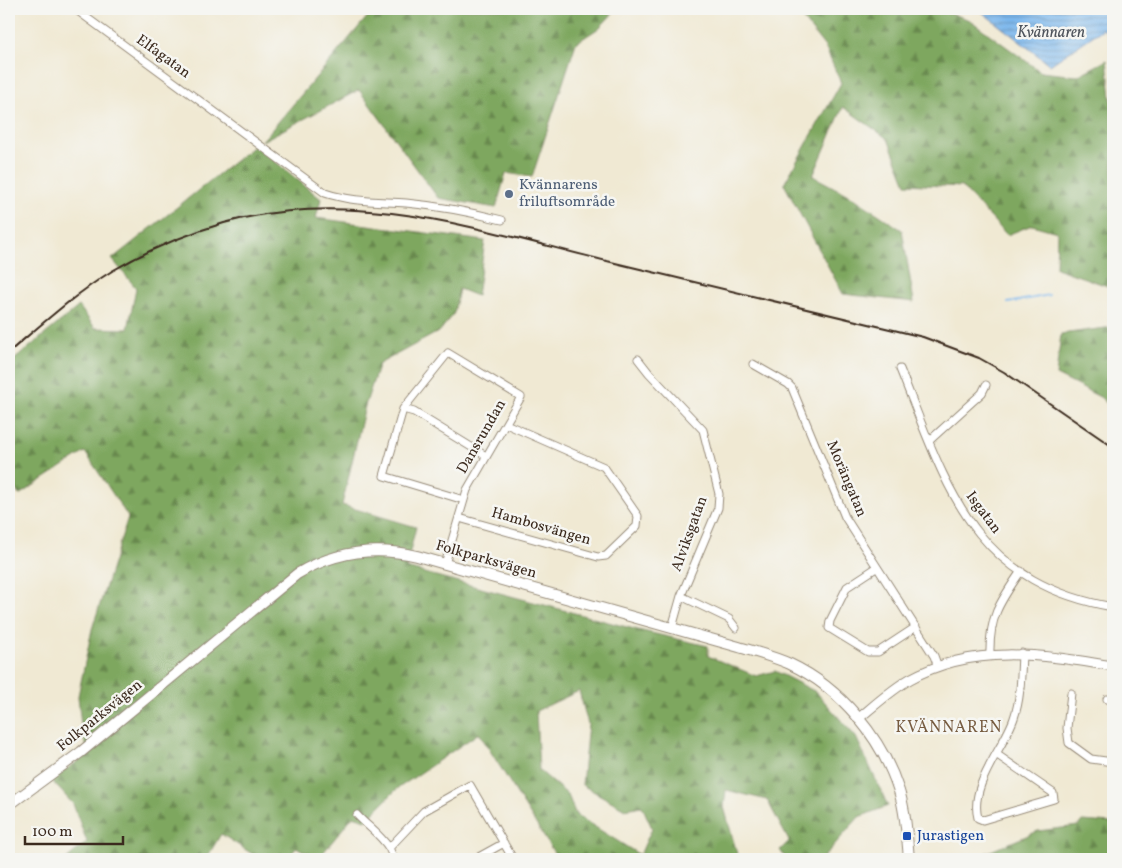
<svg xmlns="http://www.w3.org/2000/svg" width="1122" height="868" font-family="Vollkorn,serif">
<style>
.forest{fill:url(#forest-firs);stroke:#5c683e;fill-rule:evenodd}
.water{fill:url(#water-rules);stroke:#5b7086}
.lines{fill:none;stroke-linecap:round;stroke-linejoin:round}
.stream{stroke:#7bb7ed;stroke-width:2}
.minor-casing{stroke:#968a78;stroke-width:9}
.tertiary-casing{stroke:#968a78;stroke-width:11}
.secondary-casing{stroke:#968a78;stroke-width:12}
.minor{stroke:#fff;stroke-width:7}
.tertiary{stroke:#fff;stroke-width:9}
.secondary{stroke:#fff;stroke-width:10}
.rail{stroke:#3b2a1e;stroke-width:2}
.service-dot{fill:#5c6f8a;stroke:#f6f6f2;stroke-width:2}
.transit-dot{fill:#1a4fb4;stroke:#f6f6f2;stroke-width:2}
.labels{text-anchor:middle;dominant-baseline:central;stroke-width:5;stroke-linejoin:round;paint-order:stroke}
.street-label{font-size:15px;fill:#3b2a1e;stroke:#f6f6f2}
.service-label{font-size:15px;fill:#4e5e75;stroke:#f6f6f2;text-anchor:start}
.transit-label{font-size:15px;fill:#164399;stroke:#f6f6f2;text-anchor:start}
.water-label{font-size:16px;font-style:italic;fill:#4e545c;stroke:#f6f6f2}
.neighbourhood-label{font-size:16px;letter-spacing:1px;fill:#775c41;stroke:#f6f6f2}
</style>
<defs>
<pattern id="forest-firs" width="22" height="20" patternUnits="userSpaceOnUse" patternTransform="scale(1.25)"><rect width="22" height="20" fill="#7ea75f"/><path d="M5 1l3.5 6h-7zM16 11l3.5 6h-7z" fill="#68884e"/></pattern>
<pattern id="water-rules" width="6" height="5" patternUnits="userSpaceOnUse" patternTransform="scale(1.25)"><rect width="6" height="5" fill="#7bb7ed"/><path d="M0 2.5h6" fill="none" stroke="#6695bf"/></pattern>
</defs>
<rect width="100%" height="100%" fill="#f6f6f2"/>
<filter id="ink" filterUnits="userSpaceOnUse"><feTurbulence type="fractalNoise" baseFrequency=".02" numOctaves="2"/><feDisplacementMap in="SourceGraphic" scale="10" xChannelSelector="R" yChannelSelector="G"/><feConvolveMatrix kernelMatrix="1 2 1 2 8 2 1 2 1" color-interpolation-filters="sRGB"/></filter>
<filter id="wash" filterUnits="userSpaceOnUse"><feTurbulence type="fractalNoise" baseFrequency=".0096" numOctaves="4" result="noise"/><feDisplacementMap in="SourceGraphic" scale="20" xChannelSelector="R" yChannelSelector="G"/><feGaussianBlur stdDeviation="1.12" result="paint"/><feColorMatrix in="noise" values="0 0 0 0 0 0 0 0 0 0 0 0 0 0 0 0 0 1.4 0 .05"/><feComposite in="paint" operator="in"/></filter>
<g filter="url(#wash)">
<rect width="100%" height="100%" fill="#f0e9d3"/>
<path class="forest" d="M374,9H617L599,28L576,43L532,177L506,173L496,208L438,198L359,90L262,141Z
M795,9H938L970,20L1041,72L1077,76L1107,60L1113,116V288L1056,268L1057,232L1032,225L1007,235L962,187L906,184L888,139L843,107L813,176L854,198L902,230L914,302L843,294L784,184L841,83L825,47Z
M255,145L321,199L316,218L485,241L477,296L459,289L454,313L440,331L379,364L365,406L342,505L416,527L406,568L638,630L708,646V656L756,676L775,671L816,692L856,737L888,806L859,817L822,859H786L780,850L789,841L767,800L726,790L724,807L738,857L552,859L556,856L479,733L397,789L366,820L353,816L318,859L296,847L288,859H260L221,834L206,859H66L87,842L73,804L51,780L90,753L82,736L78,696L92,629L128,517L85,452L19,495L9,479V364L79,306L95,328L128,329L136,288L112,259ZM579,691L588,724L582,785L625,809L642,806L652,828L640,855L576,815L568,795L539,770L536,711Z
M1113,327V409L1100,397L1056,375L1061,334Z
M1082,821L1112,823L1113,859H972L1038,831L1078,826Z"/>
<path class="water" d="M978,9H1113V39L1103,29L1050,65Z"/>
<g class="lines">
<path class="stream" d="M1008,303L1049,295"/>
</g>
</g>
<g filter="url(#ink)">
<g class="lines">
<defs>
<path id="minor" d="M75,9L325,193C351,202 379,201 406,203C439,206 470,212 502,220
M638,359L649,373L703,430L719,494L718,508L681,596L672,628
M753,364L788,384L792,388L845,517L934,656L938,667
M900,369C947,486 971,582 1113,607
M403,409L414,412L486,456
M929,441L982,393L986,385
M459,518L598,557L606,556L637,526L638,516L604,467L506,424
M445,564L464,500L384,476L403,409L448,353L521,397L467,490L464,500
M876,568L847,587L830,621L829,628L868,652H878L916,627
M681,596L729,619L736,628
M990,655C989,616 1000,602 1021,571
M1071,693L1067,728L1069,743L1091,759L1113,762
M1107,699L1113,700
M996,754L1053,793L1054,799L983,820L978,818C969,785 1004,748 1014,718C1021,698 1021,675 1022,653
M357,815C368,827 380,834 389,848
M394,859L389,848L424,811L470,785L513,859
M475,859L504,843"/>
<path id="tertiary" d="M858,719C875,705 891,690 910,679C974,643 1044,655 1113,666"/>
<path id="secondary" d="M9,805L81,752L297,574C334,552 374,546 417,556L739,647C756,652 774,657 790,664C841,688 882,738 899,791C906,813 907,837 909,859"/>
</defs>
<use href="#minor" class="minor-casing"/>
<use href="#tertiary" class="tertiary-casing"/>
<use href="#secondary" class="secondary-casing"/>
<use href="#minor" class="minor"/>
<use href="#tertiary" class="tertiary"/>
<use href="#secondary" class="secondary"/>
<path class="rail" d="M9,352C42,324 75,294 112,271C146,251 186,234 224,223C355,186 484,231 611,262C715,287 819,312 923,337L979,358L1004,372L1113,447"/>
</g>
</g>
<circle class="service-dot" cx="509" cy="194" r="5"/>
<rect class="transit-dot" x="902" y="831" width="10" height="10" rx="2.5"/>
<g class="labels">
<g class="street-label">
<text transform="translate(163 57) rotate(36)">Elfagatan</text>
<text transform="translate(482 437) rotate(-60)">Dansrundan</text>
<text transform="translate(846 479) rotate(67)">Morängatan</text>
<text transform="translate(983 513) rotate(53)">Isgatan</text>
<text transform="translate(541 527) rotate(16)">Hambosvängen</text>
<text transform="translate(690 534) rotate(-70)">Alviksgatan</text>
<text transform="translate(486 560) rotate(16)">Folkparksvägen</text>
<text transform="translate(100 716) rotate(-39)">Folkparksvägen</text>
</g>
<g class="service-label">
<text x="519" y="185">Kvännarens<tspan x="519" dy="17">friluftsområde</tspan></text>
</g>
<g class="transit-label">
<text x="917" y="836">Jurastigen</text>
</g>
<g class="water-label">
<text x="1051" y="33">Kvännaren</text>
</g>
<g class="neighbourhood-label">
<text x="949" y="728">KVÄNNAREN</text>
</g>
</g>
<rect width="1122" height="868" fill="none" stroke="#f6f6f2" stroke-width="30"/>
<path d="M25 836v8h98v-8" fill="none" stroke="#3b2a1e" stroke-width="2.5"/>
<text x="32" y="836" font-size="15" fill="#3b2a1e" stroke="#f6f6f2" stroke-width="4" paint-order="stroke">100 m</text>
</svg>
